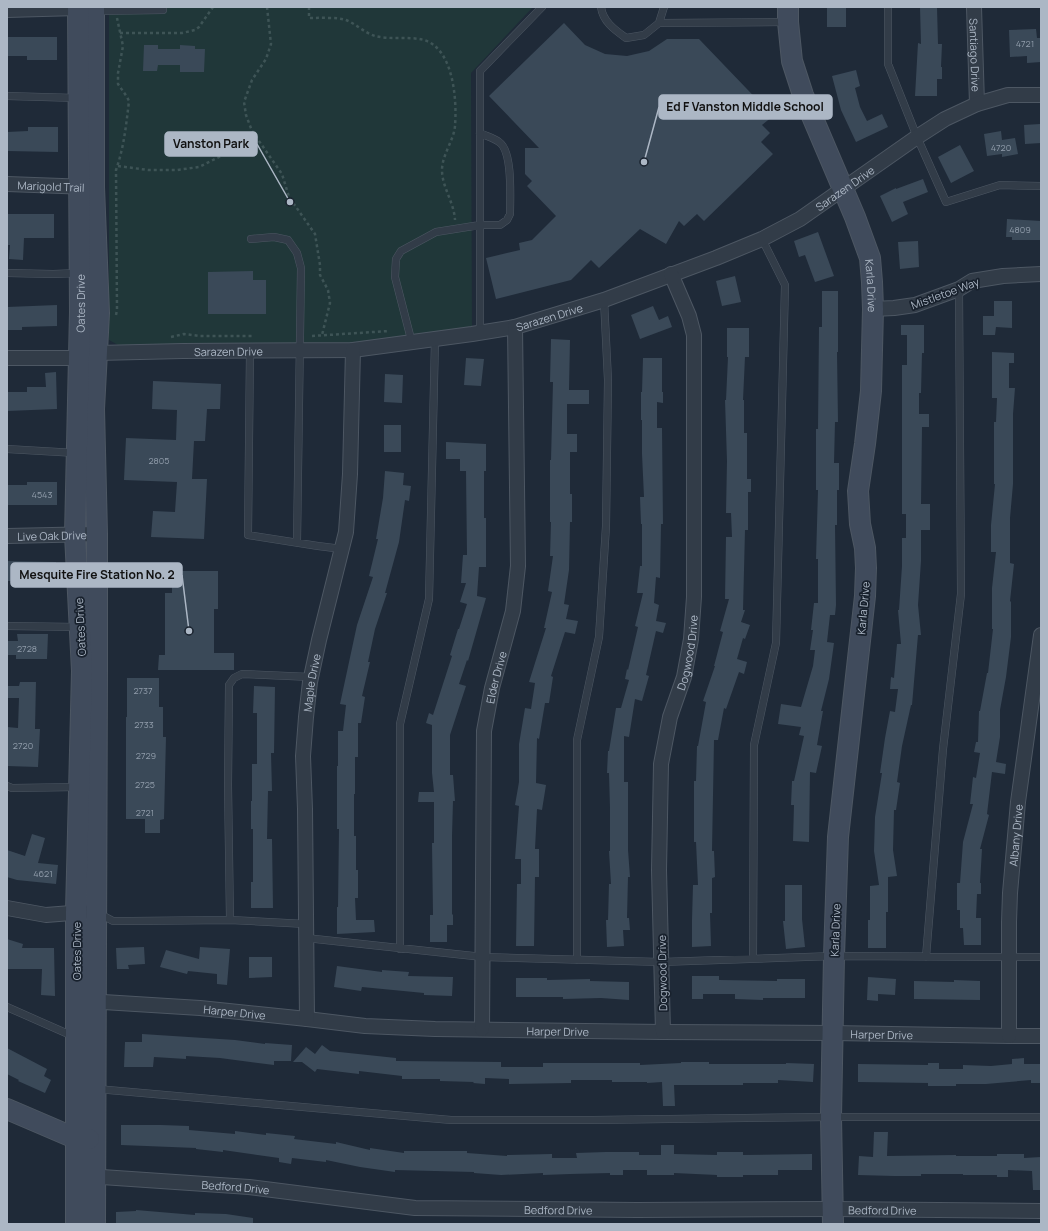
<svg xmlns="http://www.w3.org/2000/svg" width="1048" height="1231" font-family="Manrope,sans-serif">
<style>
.green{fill:#203739}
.building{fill:#3a4958}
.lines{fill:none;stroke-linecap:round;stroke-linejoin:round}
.lane-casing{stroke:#4d5763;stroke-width:8}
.street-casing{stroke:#4d5763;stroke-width:16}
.secondary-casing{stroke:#4d5763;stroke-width:22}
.path{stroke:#3e5456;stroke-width:2.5;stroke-dasharray:3 3;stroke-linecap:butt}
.lane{stroke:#323c48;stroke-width:7}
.street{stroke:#323c48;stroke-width:14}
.secondary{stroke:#404b5c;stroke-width:20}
.labels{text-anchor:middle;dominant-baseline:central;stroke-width:3.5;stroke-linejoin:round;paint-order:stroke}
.number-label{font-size:9px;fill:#909caa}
.street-label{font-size:11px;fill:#acb7c5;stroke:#18212d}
.leader{fill:none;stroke:#acb7c5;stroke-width:1.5}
.callout-dot{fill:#acb7c5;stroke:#18212d;stroke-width:1.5}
.callout{fill:#acb7c5;stroke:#acb7c5;stroke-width:1.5}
.callout-label{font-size:12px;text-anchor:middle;font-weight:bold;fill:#111}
</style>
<rect width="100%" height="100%" fill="#1f2a38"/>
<path class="green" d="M109,7H533L471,73L472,331L384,340L325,345L120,346L109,340Z"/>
<path class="building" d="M827,7H846V27H827Z
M920,7H937L938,44H942L941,67H942V79H937V96H915L918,43L921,44Z
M564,23L585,45L605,54L627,56L649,51L667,39H699L773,116L762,125L770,133L761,142L773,154L704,221L697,214L684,226L679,221L666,244L640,229L599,268L591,260L571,280L496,299L486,258L520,250L519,243L532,240L556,216L527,186L532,181L525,174V148H539L489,96Z
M1036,29L1037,38H1041V62L1027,63V56L1010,57L1009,30Z
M7,37H57V60H27V56H7Z
M144,45H158V49H180V45L195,46V49H205L204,72H180V65H158L157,71H143Z
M856,70L860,86L855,88L860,107L867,121L882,114L888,127L856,142L841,110L832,76Z
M1040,124L1041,143L1025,144L1024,125Z
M28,127H58V152L7,151V132L28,131Z
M1001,131L1002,140L1015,138L1018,154L1002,157V154L987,156L984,134Z
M960,145L974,171L951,183L938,157Z
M923,179L928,192L903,202L908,214L892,222L880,196L896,188V189Z
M7,214H54V238H24L23,260L9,259L10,245H7Z
M1007,219L1041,221V240H1012V237H1006Z
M818,232L834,276L815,282L805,255L799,257L794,241Z
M918,241L919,267L900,269L898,242Z
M253,271V280H266V314H208V272Z
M735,276L741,302L722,306L716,281Z
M822,291H838V352H837L838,422H835L834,463H839V490H837V525H835L836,605L835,615H830L827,642L834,643L829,679L821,711H823L817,745L822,746L816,773L810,772L809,842L793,841L794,805H791L792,781H794L804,736L799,735L801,727L778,724L781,704L801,707L813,666L815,650H810L813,630H811L814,603H818V559H816L818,490H816V429H818L819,327H822Z
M994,301H1012V328L996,327L995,335H983V316H994Z
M57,305V326L22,327V330H7V307Z
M653,306L659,320L668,316L672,327L640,339L631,315Z
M901,325H924V353H922L921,393H919V414H929V427H922L921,504H930V530H921V561L918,605L921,635H918L912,705H911L902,746L897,782L900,783L896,810H894L893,850L897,876L888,877V912H886V948H868V920H870V886L879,885L874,851L875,817L882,773H880L885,738L890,711L895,712L898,689H890L891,677L894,678L897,644H901L898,610H899L902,566V538H906V514H902V365H907V335H901Z
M727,328H749V357H745L743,400H744V433H747V479H751V492H748V530H745L743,610H745L741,622L750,625L745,639L743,638L737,659L747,662L744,674L739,672L726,709L724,708L718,740H714L712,851H714L715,877L712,878V913H710L711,946L692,947V920L693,885H698L696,842H694V781H696L697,746H698L706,702L703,701L715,666H714L723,632L720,631L729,599H725L726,537H732L731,513H726L727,461L725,400H726L728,357H727Z
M551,339L570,340L569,390H589V404H567V434H577V452H570V494H572V522H570L569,570L564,604L569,605L566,619L578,621L575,634L565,632L551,676L553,677L549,703H545L539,739L537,738L536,783L546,785L542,810L537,809L535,849H539V877H535L534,946H516L517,884H521V859H515L519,806L515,805L519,782V744L525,708L531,709L535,683L529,682L546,628H544L552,592L548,591L553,556H550L551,522H550V460H551L553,382H550Z
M992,352L1014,353V363H1009V388H1015L1013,414V484L1010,518V563L1014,564L1010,601L1011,602V637L1006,677L1000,710V737L996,762L1006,764L1005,774L992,772L987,814L989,815L980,849H982L980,883H981V894H977L976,918H981V945H964L963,928H960V910H957V883H960L963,842L973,804H970L973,777L976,778L980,753L974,752L976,742H978L979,711H980L987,673H988L993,629H992V588L996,552H991V525L995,484H994V422H996L997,398H992Z
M466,358L484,359L481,386L464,385Z
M643,358H662V392H663V403L657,402V428H662L663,524H661L660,578L656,577L654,603L659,605L656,621L666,623L663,633L656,631L646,675L649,676L642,701L635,699L629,737L624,736V782H628V850L630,877H628L627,918H629L630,930H623L624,946L607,947L606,920H608L609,884H611L609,851H610V808L609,773H607L608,751H609L616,708H621L629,680L625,679L627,669L628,670L638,627L635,626L643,593H637L640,566H642V524H641L640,497H644L642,454V420H641V392H642Z
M56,372L57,409L7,411V392H27V387H46L45,373Z
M385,374L403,375L402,403L384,402Z
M153,381L221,384L220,409H207L205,441H194L192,479H207L204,539L151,537L153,511L175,512L177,482L124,480L126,438L176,440L177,410L152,409Z
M384,425H401V452H384Z
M446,442L486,444V471H484V518H486V567H479L477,596L486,598L468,661L467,660L459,684L466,686L450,735V775H453L455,801H453L452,836V915L453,914V925H447V942H430V915H433L432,843H434V802H418L419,792H434L432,773V725L426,723L429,713L433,715L452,656L450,655L458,629H459L467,604L460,602L466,583H461L463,555H467L466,471H460V459H446Z
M385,471L404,473L403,485L411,486L409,501L405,500L399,542L385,593H387L375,629L368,662H370L362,696L365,697L361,723H358V757H355V794H354V836H356V870H358V898H355L356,920H374L375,932L337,934V907H338L339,829H337V766H338V731H343L346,705L340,704L357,625L373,577L369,576L378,539H376L383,498Z
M27,482H57V505H7V485H27Z
M7,561L56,562V586H27V581H7Z
M172,571H218V609H214V653H234V670H158L159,655H165V593H172Z
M17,634H48L47,659H16V655H7V641H18Z
M127,678H159V707H163V737H166L164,819L160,820V833H145V819H126V717H127Z
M20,682H36L35,729H40L38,767L7,766V727L18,728L19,698H7V686H19Z
M254,686L275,687L274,753H271L272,791H268L267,839H272L273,908H251V882H253V829H251V801H252V764H257V713H253Z
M32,834L45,838L38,863L58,865L56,884L17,880L7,877V850L25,856Z
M785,885H802V919L805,947L786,949L783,921H785Z
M7,939L23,944L22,948H54L55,996L41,995L42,969H7Z
M144,947L145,964L128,965L129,969H117L116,948Z
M200,947L230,949L227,985L217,984V974L188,971L187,974L160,967L166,950L199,959Z
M249,957H272V977L249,978Z
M337,966L382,972V970L409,972L408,976L453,977L452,996L424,995V993L362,987L361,991L334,987Z
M692,976H719V980L777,981V979H805V998H763V1000L735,999V994H703V999H692Z
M868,977L896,979L895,995L878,994V1001L867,1000Z
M516,978H547V980L590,979V981L629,982V1000L601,998L563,999V997H516Z
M954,980L980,981V1000L914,999V981L954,982Z
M142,1034L235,1040L265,1044V1043L292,1045L291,1061H274V1065L220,1058L186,1056V1059L154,1057L153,1067H124L125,1042H142Z
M322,1045L330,1051L396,1058V1061L501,1062V1067H543V1063H640V1065L681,1063V1062H709V1064H786V1063L814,1064L813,1082L778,1080V1083H743V1085H674L675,1106H663L662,1082L647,1083V1082H612V1080H571V1083L509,1084V1079L485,1078V1084L473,1083L474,1082L440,1081V1079H402V1076L359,1071V1074L317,1069L315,1072L302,1062H293L306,1047L315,1054Z
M7,1048L47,1069L44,1076L51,1080L45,1093L18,1081L19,1080L7,1074Z
M1024,1058V1064H1041V1083H1031V1080L986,1084H956V1086H928V1083L858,1082V1064L928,1065V1063H939V1069H963V1065L991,1066L1012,1064V1059Z
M121,1125H161L189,1126V1130L235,1134V1131L266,1135V1133L295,1136L294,1139L336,1144V1142L370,1150V1148L404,1153V1151H467V1153L507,1156V1155L552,1154V1158H577L576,1153L606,1152H639V1155H661V1145H674V1154L717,1155V1152H743V1155L812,1154V1170H778V1175H743V1177H717V1175L674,1173V1175H647V1170H623V1175H610V1173L570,1174L543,1175V1173L501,1175L474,1173V1172L395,1170V1172L360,1167L326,1160V1162L292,1158L291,1164L279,1162V1158L223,1150V1152L196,1149V1148L121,1145Z
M874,1132H888L887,1156L956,1155V1156H997V1154H1024V1158L1041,1157V1190H1033L1032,1171L1008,1170V1177H997V1175H963V1174H921V1176H894L858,1175L859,1156L873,1157Z
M136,1210L195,1215V1213L226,1214L253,1218V1224H116V1212L136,1211Z"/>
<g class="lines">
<defs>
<path id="lane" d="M601,7C603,22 615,30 626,38L644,35L659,23L786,22
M888,7V64L917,137L946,202L1000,185L1041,186
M96,11L163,10L162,7
M659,23L664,7
M7,96L77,98
M251,239L274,237L288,240L297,253L301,268L297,543
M7,273L53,274L79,273
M480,333V71L542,7
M412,343L395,277L396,259L401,251L436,232L480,225H500L507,220L510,214C510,198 513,151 499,142C494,138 486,136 480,133
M250,351L248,535L318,546L342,549
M7,449L76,453
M7,626L79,627
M7,786L12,788L79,787
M98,913L113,921H131L230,920L306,924
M230,920L228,785L229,685L234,678L242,674L311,677
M306,938L483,957L661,962L834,956L1041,957
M400,949V724L429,599L435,340
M926,957L943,749L961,594L959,289
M753,959L754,745L776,643L785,285L762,239
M577,960V740L599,637L606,526L608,380L604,300
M7,1007L75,1037
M97,1089L451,1120H593L831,1117H1041"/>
<g id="street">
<path id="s1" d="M974,7L977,104"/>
<path d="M7,10L78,8"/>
<path id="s2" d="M7,184L89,187"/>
<path d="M873,309L894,308L915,305L959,289L972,281L1003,276L1041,274"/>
<path id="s3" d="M7,358H78L97,353L183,351L353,350L472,334L515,327L604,300L716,258L762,239L800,219L917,137L945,119L977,104L1008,95H1041"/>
<path id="s4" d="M7,536L97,534"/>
<path d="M7,908L46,915L84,912"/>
<path id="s5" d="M87,1001L200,1008L307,1019L365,1026L435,1029L663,1032L833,1033L1009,1036H1041"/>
<path id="s6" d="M307,1019L305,809L303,756L306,717L310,682L319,640L346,532L350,474L353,350"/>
<path id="s7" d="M482,1029L484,731L492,688L513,611L518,566L515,327"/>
<path id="s8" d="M663,1032L659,870L661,764L670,717L684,677L691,639L694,597V335L689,316L671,274"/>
<path id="s9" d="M1009,1036V922L1010,893L1018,802L1041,635"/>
<path id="s10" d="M87,1176L249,1187L415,1208L637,1210L833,1209L1041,1211"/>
</g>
<g id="secondary">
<path d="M94,7V187L99,313L94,409L97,534V671L95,1224"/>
<path id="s11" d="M788,7V22L792,61L803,95L855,217L870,258L872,282L873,309L871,391L865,444L858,491L860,524L865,548L866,568L865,596L838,837L834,956L831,1117L833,1224"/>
<path d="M7,1109L77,1139H89"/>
<path id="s12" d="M76,1224V912L82,671L75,535L80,312L78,7"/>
</g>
</defs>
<use href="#lane" class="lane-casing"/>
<use href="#street" class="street-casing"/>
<use href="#secondary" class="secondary-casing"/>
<path class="path" d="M267,7L271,44L266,59L252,80L244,102L246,115L252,131L282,174L289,197L315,234L320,265V275L328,290L330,303L322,335
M309,7V18C318,18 338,17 346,20C356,24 365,33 375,36C390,40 409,36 424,40C454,49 457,101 455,126C454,140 442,155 442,170C442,187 454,202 455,220
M120,33H182L195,30L199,27L213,7
M118,166L148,170H177L199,167L225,154L254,134
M116,315L117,310L116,170C124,147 126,126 129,101L127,97L118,84V73L123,46L117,18
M312,336L389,331
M171,337L184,334L200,336H252"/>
<use href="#lane" class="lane"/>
<use href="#street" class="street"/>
<use href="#secondary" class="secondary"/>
</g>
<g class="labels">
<g class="number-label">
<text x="1025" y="43">4721</text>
<text x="1001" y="147">4720</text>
<text x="1020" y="229">4809</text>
<text x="159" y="460">2805</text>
<text x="42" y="494">4543</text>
<text x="27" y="648">2728</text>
<text x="143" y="690">2737</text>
<text x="144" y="724">2733</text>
<text x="23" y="745">2720</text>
<text x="146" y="755">2729</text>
<text x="145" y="784">2725</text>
<text x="145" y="812">2721</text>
<text x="43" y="873">4621</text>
</g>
<g class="street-label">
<text stroke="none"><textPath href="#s1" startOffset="48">Santiago Drive</textPath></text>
<text stroke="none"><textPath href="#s2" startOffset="44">Marigold Trail</textPath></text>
<text stroke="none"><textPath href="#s3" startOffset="870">Sarazen Drive</textPath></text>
<text stroke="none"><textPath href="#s11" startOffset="294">Karla Drive</textPath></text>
<text transform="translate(945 293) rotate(-20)">Mistletoe Way</text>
<text stroke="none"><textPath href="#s12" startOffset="921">Oates Drive</textPath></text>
<text stroke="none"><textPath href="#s3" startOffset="546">Sarazen Drive</textPath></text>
<text stroke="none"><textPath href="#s3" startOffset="222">Sarazen Drive</textPath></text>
<text stroke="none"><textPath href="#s4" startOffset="45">Live Oak Drive</textPath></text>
<text transform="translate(863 608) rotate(-85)">Karla Drive</text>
<text transform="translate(80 627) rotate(-93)">Oates Drive</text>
<text stroke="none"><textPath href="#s8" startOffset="383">Dogwood Drive</textPath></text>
<text stroke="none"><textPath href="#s7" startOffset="353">Elder Drive</textPath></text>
<text stroke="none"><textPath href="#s6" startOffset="337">Maple Drive</textPath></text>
<text stroke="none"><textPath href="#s9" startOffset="201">Albany Drive</textPath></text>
<text transform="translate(835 930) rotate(-88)">Karla Drive</text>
<text transform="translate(76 951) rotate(-90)">Oates Drive</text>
<text transform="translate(662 973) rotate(-91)">Dogwood Drive</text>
<text stroke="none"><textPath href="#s5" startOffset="148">Harper Drive</textPath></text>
<text stroke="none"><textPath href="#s5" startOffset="472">Harper Drive</textPath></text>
<text stroke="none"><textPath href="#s5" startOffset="796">Harper Drive</textPath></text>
<text stroke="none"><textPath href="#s10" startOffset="149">Bedford Drive</textPath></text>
<text stroke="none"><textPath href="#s10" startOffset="797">Bedford Drive</textPath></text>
<text stroke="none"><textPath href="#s10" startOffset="473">Bedford Drive</textPath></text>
</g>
</g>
<path class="leader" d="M644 162L659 107M290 202L257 144M189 631L182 575"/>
<g class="callout-dot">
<circle cx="644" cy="162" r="4"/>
<circle cx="290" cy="202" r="4"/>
<circle cx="189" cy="631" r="4"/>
</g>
<g class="callout">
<rect x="659" y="95" width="173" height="24" rx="4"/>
<rect x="165" y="132" width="92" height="24" rx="4"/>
<rect x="11" y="563" width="171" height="24" rx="4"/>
</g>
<g class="callout-label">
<text x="745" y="111">Ed F Vanston Middle School</text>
<text x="211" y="148">Vanston Park</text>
<text x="97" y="579">Mesquite Fire Station No. 2</text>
</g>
<rect width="1048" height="1231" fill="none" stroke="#acb7c5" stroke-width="16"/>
</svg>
